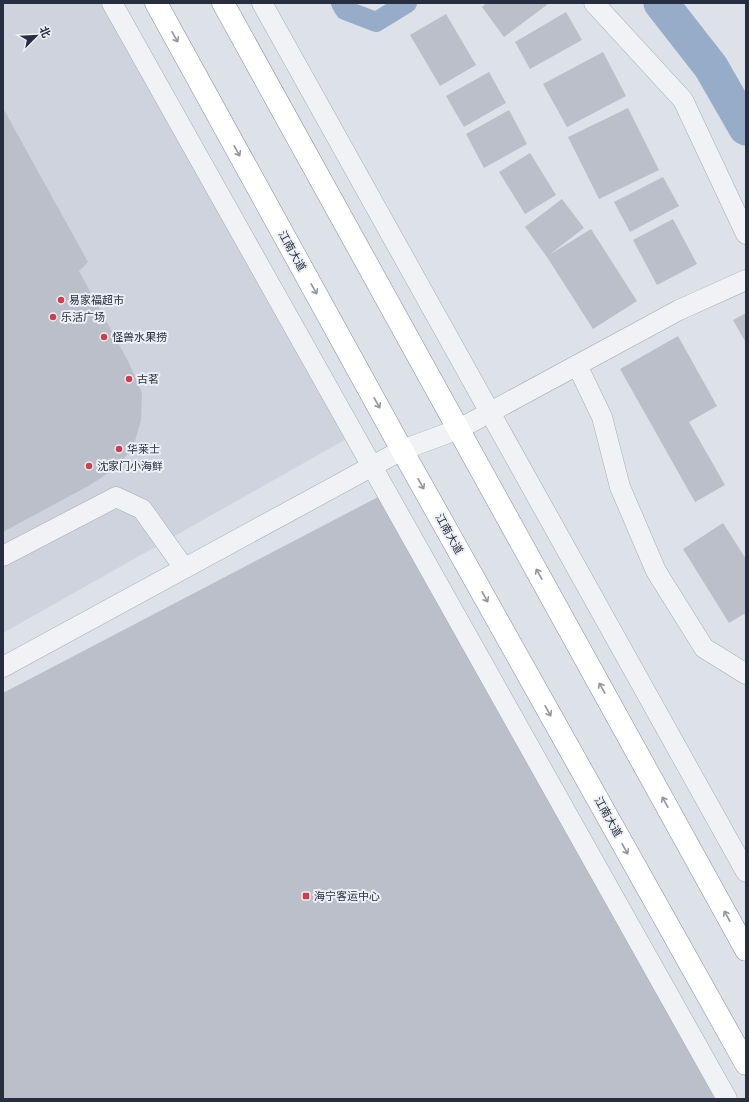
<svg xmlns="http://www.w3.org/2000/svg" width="749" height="1102" font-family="Karla,'Noto Sans SC',sans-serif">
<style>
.built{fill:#cfd3dd}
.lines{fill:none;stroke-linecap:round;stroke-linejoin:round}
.canal{stroke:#96acc9;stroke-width:20}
.river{stroke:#96acc9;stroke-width:35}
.building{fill:#babfca}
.minor-casing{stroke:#a6abb5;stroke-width:21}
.highway-casing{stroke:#848d9f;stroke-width:23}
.minor{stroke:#f0f2f6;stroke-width:20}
.highway{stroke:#fff;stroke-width:22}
.oneway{stroke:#92969f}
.poi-dot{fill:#d23d4a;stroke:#ecf0f5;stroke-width:1.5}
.labels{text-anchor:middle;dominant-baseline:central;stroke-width:4;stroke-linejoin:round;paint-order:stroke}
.street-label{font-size:11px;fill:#262e3f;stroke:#ecf0f5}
.poi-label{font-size:11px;fill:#262e3f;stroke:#ecf0f5;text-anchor:start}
</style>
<rect width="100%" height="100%" fill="#dde1e8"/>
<path class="built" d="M3,3H104L348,438L3,633Z"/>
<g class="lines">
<path class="canal" d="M341,3L345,10L376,22L407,3"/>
<path class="river" d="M661,3L711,67L746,128"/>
</g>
<path class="building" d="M487,3H547L548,4L504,37L482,7Z
M566,12L582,40L530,69L515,42Z
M446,14L476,65L440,86L410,35Z
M603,52L626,96L567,127L543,84Z
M489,72L506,103L464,127L446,96Z
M3,108L88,262L79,271L129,363L142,393L141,420L133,448L113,470L90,485L3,532Z
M628,108L659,170L599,199L568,137Z
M509,110L527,144L484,168L466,134Z
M530,153L556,195L525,214L499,172Z
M663,177L679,206L630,232L614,202Z
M562,199L584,228L549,255L591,229L637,301L593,329L547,257L525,227Z
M673,219L697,264L657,285L633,240Z
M746,313V343L733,320Z
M678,336L717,406L689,422L725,485L695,502L620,369Z
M380,496L726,1099H3V693Z
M723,523L746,559V616L744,614L729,623L683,549Z"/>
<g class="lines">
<defs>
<path id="minor" d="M112,3L727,1099
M262,3L746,872
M594,3L683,100L746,234
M577,365L602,417L620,487L656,571L704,648L746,674
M3,556L116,497L142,509L184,568
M3,667L402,450L459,429L679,310L746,280"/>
<path id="highway" d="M156,3L402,450L746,1064
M223,3L746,950"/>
</defs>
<use href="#minor" class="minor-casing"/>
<use href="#highway" class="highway-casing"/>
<use href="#minor" class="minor"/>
<use href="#highway" class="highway"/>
</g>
<defs><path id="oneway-shaft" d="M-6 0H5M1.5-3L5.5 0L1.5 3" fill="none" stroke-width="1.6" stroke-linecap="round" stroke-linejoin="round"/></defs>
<g class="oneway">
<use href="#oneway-shaft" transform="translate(175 37) rotate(61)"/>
<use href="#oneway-shaft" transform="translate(237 151) rotate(61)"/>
<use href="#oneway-shaft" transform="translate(314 289) rotate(61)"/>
<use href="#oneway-shaft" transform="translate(377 403) rotate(61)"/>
<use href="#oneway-shaft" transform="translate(421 484) rotate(61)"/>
<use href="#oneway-shaft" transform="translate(539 574) rotate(-119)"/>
<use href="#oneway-shaft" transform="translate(485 597) rotate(61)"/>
<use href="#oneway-shaft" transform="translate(602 688) rotate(-119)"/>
<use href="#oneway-shaft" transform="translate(548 711) rotate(61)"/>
<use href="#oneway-shaft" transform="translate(665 802) rotate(-119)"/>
<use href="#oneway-shaft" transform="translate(625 849) rotate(61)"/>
<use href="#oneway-shaft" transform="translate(727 916) rotate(-119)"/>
</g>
<g class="poi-dot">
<circle cx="61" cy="300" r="4"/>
<circle cx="53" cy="317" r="4"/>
<circle cx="104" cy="337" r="4"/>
<circle cx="129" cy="379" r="4"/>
<circle cx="119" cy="449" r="4"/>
<circle cx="89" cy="466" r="4"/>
<rect x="302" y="892" width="8" height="8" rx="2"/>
</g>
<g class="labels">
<g class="street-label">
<text transform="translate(292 251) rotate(61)">江南大道</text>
<text transform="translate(449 534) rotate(61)">江南大道</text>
<text transform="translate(608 817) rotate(61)">江南大道</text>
</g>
<g class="poi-label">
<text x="69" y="300">易家福超市</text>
<text x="61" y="317">乐活广场</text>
<text x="112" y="337">怪兽水果捞</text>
<text x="137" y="379">古茗</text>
<text x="127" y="449">华莱士</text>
<text x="97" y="466">沈家门小海鲜</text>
<text x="314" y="896">海宁客运中心</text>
</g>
</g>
<rect width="749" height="1102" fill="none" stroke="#262e3f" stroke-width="8"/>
<g transform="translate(36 36) rotate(66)" stroke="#ecf0f5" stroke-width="3" paint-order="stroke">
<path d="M0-3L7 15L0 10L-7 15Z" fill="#262e3f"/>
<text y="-6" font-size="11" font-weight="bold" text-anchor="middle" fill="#262e3f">北</text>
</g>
</svg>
